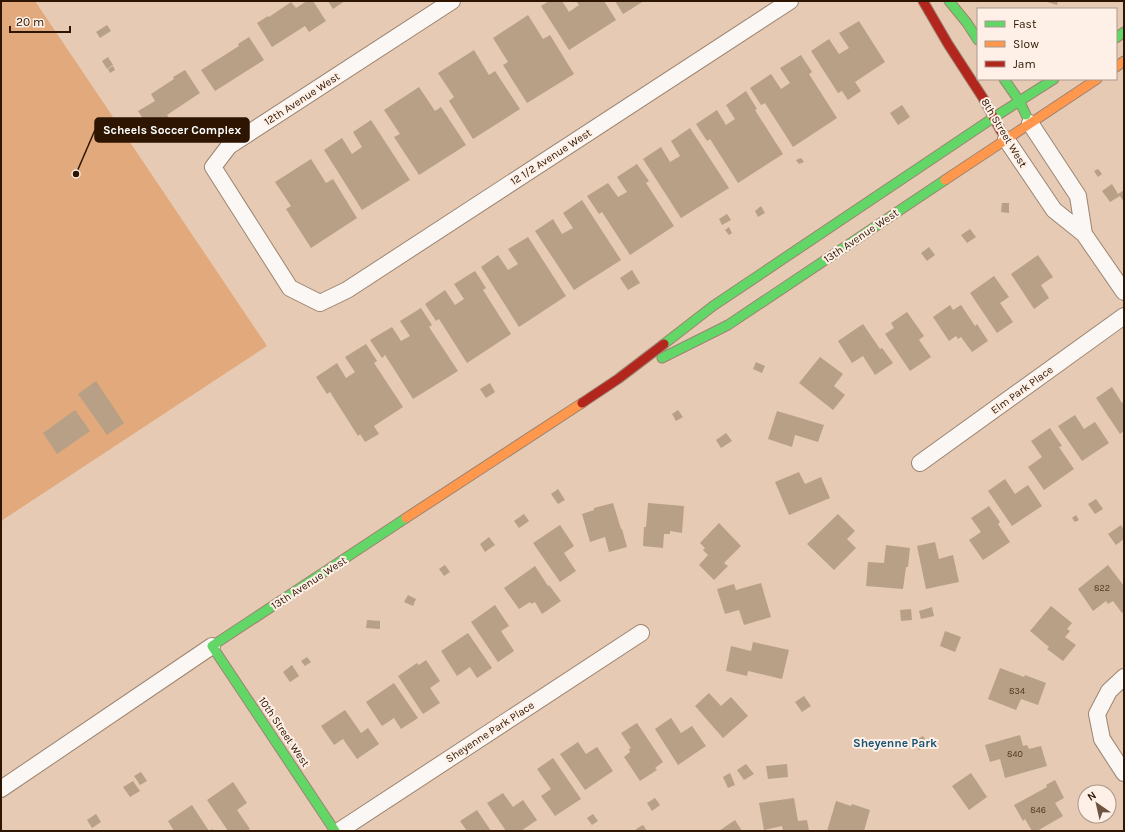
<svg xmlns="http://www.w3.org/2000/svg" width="1125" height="832" font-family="Karla,sans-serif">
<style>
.park{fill:#e1a97c}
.building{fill:#b7a085}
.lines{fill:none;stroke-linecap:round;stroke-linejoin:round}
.street-casing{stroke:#9c8470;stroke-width:18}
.fast-casing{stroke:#9c8470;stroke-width:11}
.slow-casing{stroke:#9c8470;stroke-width:11}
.jam-casing{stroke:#9c8470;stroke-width:11}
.street{stroke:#fbf7f4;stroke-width:16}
.fast{stroke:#63d668;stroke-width:9}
.slow{stroke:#ff974d;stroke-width:9}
.jam{stroke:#b3261e;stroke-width:9}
.labels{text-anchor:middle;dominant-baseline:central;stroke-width:4;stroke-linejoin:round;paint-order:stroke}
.number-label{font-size:9px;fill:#503823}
.street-label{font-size:11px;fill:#2d1502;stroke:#fef0e6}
.neighbourhood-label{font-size:12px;font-weight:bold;fill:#195475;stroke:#fef0e6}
.leader{fill:none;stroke:#2d1502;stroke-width:1.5}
.callout-dot{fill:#2d1502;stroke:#fef0e6;stroke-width:1.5}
.callout{fill:#2d1502;stroke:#2d1502;stroke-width:1.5}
.callout-label{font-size:12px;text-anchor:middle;font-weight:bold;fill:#fff}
</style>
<rect width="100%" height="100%" fill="#e6cab4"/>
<path class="park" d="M1,1H35L267,346L1,521Z"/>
<path class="building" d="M307,1H313L326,21L309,32L305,26L272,47L257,23L268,16L269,17L291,2L296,8Z
M328,1H345L333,9Z
M549,1H562L569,12L579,5L576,1H604L616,20L569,50L541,6Z
M615,1H644L623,14Z
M1044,1H1058L1057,5Z
M528,15L543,39L550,35L574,74L527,103L503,65L508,62L493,38Z
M859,21L885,62L855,82L861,91L848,100L842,91L838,93L811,51L829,39L839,54L849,48L839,33Z
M107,25L111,31L100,38L96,32Z
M249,37L264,60L215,91L201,70L239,46L238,44Z
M474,50L489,75L495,71L520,109L473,139L449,101L454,97L438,73Z
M801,55L812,72L809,74L837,118L793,147L765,103L761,105L750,88L771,74L781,89L790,83L780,68Z
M108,57L113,65L107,69L102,61Z
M113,66L115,70L110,73L108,69Z
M185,70L200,93L167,115L171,121L152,133L138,111L155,101L151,94L174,79L173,77Z
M419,87L435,111L441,107L466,145L419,175L394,137L400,134L384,110Z
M746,91L757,109L755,110L783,154L738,183L710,139L707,141L696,124L717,110L726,125L735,119L726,105Z
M902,105L910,117L898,125L890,113Z
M371,120L410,180L362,210L324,150L342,138L352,154L362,147L353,132Z
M690,128L729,188L681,218L643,159L661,147L670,162L680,156L671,141Z
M801,158L804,162L799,164L796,160Z
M311,159L326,183L333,179L357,218L311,248L286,209L291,206L275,182Z
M637,164L649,181L646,183L674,226L630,255L602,212L599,214L587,196L608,183L618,197L627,192L617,177Z
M1098,169L1102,174L1098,177L1094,171Z
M1112,184L1118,194L1124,190V202L1120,196L1110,202L1102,191Z
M582,200L621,260L574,290L535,231L553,219L562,234L573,228L563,213Z
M1002,203H1009V213L1001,212Z
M761,206L765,213L758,217L755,211Z
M727,214L731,220L722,225L719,219Z
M729,227L732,233L729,235L725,230Z
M970,229L976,237L967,243L961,235Z
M528,237L566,296L519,327L481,267L498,255L508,270L518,264L508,249Z
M929,247L935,255L927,261L921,253Z
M1038,255L1053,277L1041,285L1049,298L1034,309L1011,274Z
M632,270L640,283L628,290L620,278Z
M475,271L486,288L483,290L511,334L467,363L439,319L436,321L425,304L445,290L455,305L464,299L454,284Z
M994,276L1009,297L1000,303L1013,322L997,333L970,293Z
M950,305L953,310L961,305L975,326L977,324L988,341L972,352L961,337L958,339L956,336L949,341L933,317Z
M421,308L432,325L429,327L458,371L413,399L385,355L382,358L370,340L392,327L401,341L410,336L400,321Z
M907,312L924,336L919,340L931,357L910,371L885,334L894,328L891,323Z
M863,324L880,349L882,348L893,363L875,375L863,356L852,363L838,341Z
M366,344L377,361L374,363L403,407L374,426L379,434L365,442L360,434L358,436L330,392L327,394L316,377L337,363L346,378L355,372L345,357Z
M820,357L843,374L834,386L845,395L833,410L799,383Z
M756,362L765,366L762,373L753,369Z
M96,381L124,423L107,435L78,394Z
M490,383L495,392L486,398L480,389Z
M1112,387L1122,403L1124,401V431L1120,434L1096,398Z
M75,410L90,431L57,454L43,433Z
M678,410L683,417L676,421L672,414Z
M777,411L824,425L818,442L795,435L792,447L768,439Z
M1075,415L1084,429L1095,422L1109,443L1082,461L1058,426Z
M1050,428L1062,446L1059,447L1074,469L1044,490L1028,467L1042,457L1031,441Z
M726,433L732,441L721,448L716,440Z
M799,472L805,484L821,477L830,498L789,515L775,482Z
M1005,479L1015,494L1028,485L1042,506L1012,526L988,491Z
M558,489L565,500L558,504L551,494Z
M1096,499L1103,509L1095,514L1088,504Z
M613,503L621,529H622L627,547L609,552L605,537L590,542L582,514L594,510V508Z
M648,503L684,506L682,533L670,531V534H664L663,548L643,546L644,527H646Z
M989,506L1000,522L998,524L1010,542L983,560L969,540L981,532L971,518Z
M524,514L529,521L519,528L514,521Z
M838,514L855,531L847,539L856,548L834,570L807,544Z
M1076,515L1079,520L1075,522L1072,518Z
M719,523L741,546L724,563L728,566L714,580L699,565L708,555L703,550L705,548L700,543Z
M560,525L574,546L564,553L576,571L560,582L533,543Z
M1121,525L1124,530V539L1116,545L1108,534Z
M489,537L495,545L485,552L480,544Z
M935,542L939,559L953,555L959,582L926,589L917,546Z
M886,545L910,548L908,567H906L903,589L866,586L868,562L884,563Z
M445,565L450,572L444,576L439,569Z
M1108,565L1124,586V612L1122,613L1113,601L1108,604L1106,601L1093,611L1078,589Z
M535,566L548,586L549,585L561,601L542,614L535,602L531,604L530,602L519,609L504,588Z
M761,583L771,617L744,625L739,610L725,614L717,589L734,584L736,590Z
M408,595L416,599L413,606L404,602Z
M495,605L509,626L501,631L514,651L498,662L471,622Z
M1051,606L1072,623L1067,629L1070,631L1065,637L1076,645L1063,661L1047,649L1049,647L1030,631Z
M932,607L934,616L921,619L919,611Z
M911,609L912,620L901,621L900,610Z
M367,620L380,621V629L366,628Z
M945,631L961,637L955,652L940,646Z
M468,633L492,668L477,678L470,667L457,676L441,651Z
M753,642L789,650L782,679L748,671L747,676L726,671L731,646L751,651Z
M307,657L311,662L305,666L301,661Z
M426,660L440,681L430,688L440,703L423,714L398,676L417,663L419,665Z
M292,665L299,676L290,682L283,672Z
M1000,668L1024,677L1025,675L1046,683L1038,705L1021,699L1016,710L988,699Z
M394,683L418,718L401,729L394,718L382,726L366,702Z
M709,693L721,706L731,697L748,716L723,738L695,706Z
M804,696L811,706L802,712L795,702Z
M345,710L361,733L368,728L379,744L357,759L343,739L334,745L321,726Z
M671,718L681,733L692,726L706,746L678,765L655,729Z
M637,723L663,762L655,768L657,770L640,781L624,757L630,752L629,749L631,748L621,733Z
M1020,735L1023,746L1027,745L1029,749L1041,746L1047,766L1005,778L1000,759L990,762L985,745Z
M923,736L928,744L919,750L913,742Z
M578,742L586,754L597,747L613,771L585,790L560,754Z
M553,758L581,799L555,816L541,796L551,789L537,769Z
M746,764L754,774L744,780L737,770Z
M787,764L788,777L768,779L766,766Z
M141,772L147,781L140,785L134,776Z
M730,773L735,785L728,788L723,777Z
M971,773L987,797L969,810L952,786Z
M1055,780L1064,798L1055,803L1063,816L1037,831H1032L1025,819L1023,821L1014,805L1047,787L1046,785Z
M133,781L140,791L130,797L123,787Z
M233,782L247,803L237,810L250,829L247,831H228L207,800Z
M503,793L513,807L523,800L537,820L521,831H506L487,803Z
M655,798L660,805L652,811L647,803Z
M794,798L798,821L807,820L809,831H783L782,826L764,830L759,803Z
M836,801L851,806L852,804L870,810L864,831H827Z
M192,805L209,831L212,829L214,831H174L168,821Z
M477,810L491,831H467L460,821Z
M96,814L101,822L92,828L87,820Z
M593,814L598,821L592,825L587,818Z
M735,820L742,831H719Z
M643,825L647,831H637L636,829Z"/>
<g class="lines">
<defs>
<path id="street" d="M452,1L229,146L213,167L290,288L320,303L347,290L790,1
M1030,123L1078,196L1084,234
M1006,139L1054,210L1084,234L1124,292
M920,463L1124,316
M1124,677L1109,691L1097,714L1102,739L1124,773
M1,789L212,646
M339,831L641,633"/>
<path id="fast" d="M949,1L967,23L978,40
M1116,38L1124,32
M1004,79L1020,102L1026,115
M664,344L713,306L993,118L1054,79
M662,358L728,325L945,180
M335,831L212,646L406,518"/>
<path id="slow" d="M1116,67L1124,61
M945,180L1097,79
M406,518L582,403"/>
<path id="jam" d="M923,1L948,44L983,98L1001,131
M582,403L618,379L664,344"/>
</defs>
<use href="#street" class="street-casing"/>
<use href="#fast" class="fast-casing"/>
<use href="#slow" class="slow-casing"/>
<use href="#jam" class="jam-casing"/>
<use href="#street" class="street"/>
<use href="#fast" class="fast"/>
<use href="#slow" class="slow"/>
<use href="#jam" class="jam"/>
</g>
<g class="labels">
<g class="number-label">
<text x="1102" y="588">822</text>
<text x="1017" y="691">834</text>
<text x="1015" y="754">840</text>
<text x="1038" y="810">846</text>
</g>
<g class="street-label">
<text transform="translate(302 99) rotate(-33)">12th Avenue West</text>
<text transform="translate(1004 133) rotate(59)">8th Street West</text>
<text transform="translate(551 157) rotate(-33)">12 1/2 Avenue West</text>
<text transform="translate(861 236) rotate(-34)">13th Avenue West</text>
<text transform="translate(1022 390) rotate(-36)">Elm Park Place</text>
<text transform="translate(309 583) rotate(-33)">13th Avenue West</text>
<text transform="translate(284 732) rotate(56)">10th Street West</text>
<text transform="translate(490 732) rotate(-33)">Sheyenne Park Place</text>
</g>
<g class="neighbourhood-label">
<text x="895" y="743">Sheyenne Park</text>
</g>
</g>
<path class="leader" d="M76 174L95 130"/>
<circle class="callout-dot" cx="76" cy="174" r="4"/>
<rect class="callout" x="95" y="118" width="154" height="24" rx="4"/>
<g class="callout-label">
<text x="172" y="134">Scheels Soccer Complex</text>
</g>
<rect width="1125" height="832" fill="none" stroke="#2d1502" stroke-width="4"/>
<rect x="977" y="8" width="140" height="72" fill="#fef0e6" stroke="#aa988b"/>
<rect x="985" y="21" width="20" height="6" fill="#63d668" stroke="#aa988b"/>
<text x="1013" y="28" font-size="12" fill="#2d1502">Fast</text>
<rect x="985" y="41" width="20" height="6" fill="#ff974d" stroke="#aa988b"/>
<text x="1013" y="48" font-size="12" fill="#2d1502">Slow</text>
<rect x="985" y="61" width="20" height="6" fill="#b3261e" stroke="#aa988b"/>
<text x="1013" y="68" font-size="12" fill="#2d1502">Jam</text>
<g transform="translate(1097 804) rotate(326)"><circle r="19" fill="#fef0e6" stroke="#aa988b"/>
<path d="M0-3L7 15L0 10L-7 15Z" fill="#6e5440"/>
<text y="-6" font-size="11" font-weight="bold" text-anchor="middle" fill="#2d1502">N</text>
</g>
<path d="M10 26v6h60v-6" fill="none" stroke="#2d1502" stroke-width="2"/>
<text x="16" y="26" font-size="12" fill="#2d1502" stroke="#fef0e6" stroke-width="3" paint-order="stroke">20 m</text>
</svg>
